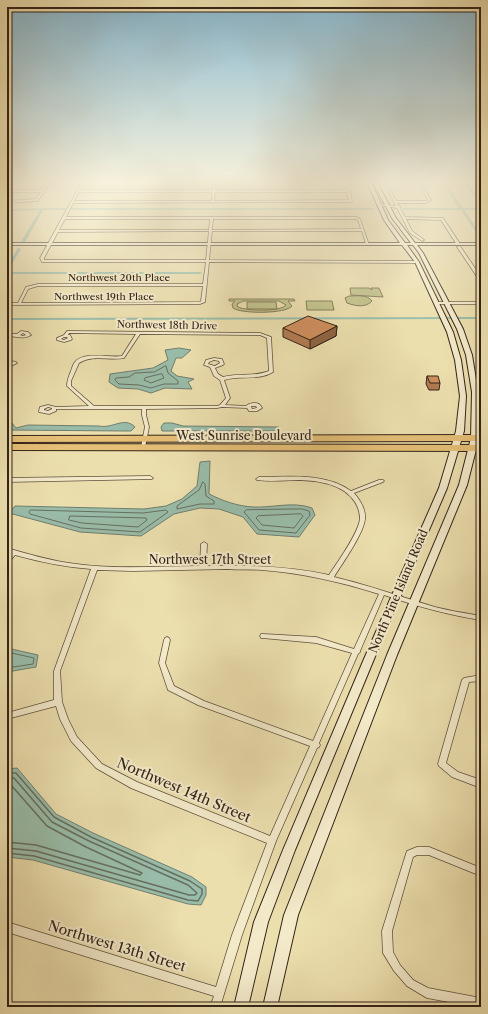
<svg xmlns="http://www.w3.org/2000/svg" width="488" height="1014" font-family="'Libre Caslon Text',serif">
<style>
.green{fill:#bec086;stroke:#78724f;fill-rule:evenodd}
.water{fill:#99bdaa;stroke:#707f70}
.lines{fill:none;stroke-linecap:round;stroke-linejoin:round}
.shore-far1{stroke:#667061;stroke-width:1}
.shore{stroke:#667061;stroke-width:1.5}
.canal{fill:#99bdaa;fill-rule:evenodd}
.street-casing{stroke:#61523e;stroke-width:1.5}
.secondary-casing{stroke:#332318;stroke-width:2}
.highway-casing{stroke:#332318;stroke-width:2}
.street{fill:#f3eaca;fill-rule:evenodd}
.secondary{fill:#f3eaca;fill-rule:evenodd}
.highway{fill:#e6c077;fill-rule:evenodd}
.wall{fill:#b17b51;stroke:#332318}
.shaded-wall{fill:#906442;stroke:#332318}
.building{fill:#ce8f5e;stroke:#332318}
.labels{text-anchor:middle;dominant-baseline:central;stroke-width:4;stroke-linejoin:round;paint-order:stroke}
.far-street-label{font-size:10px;fill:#332318;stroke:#f3eaca}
.street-label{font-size:12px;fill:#332318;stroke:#f3eaca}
.near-street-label{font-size:14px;fill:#332318;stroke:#f3eaca}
</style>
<rect width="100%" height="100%" fill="#ecdfae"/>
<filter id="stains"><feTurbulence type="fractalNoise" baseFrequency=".005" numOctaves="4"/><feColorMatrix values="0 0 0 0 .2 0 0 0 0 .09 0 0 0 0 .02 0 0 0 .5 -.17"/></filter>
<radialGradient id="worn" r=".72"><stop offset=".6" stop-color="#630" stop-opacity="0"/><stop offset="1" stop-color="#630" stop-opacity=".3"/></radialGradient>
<path class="green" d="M350,288H369L372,290L371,288H379L383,297L351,295Z
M349,296C357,296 367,294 372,301C366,308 355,306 347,303L345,298Z
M229,299H294L295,301H288L292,306C286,314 241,314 233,308L232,304L235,301H229ZM243,301H279L286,305C281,312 246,311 238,307L237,304Z
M306,301H332L334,310H307Z
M247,302H276L277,309H247Z"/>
<path class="water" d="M179,348L191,350L182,358H176L171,371L177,376L194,379L188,382L192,389L165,388L151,393L138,389L118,388L109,382L110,374L153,368L168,360L165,350Z
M7,417L16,428L28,425L99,426C113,429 124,416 135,427L131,431H125L7,430Z
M164,423H172L183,426L279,427L277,431H162L161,427Z
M210,461L209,494C223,501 237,506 253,507C273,508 293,501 312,508L315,515L299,537L257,534L243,517L219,509L200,508L174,514L141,536L80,532L9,513L15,506L144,509L166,506L182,499L197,486L200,462Z
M7,648L38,655L36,667L7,672Z
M17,768L56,814L93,833L192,877L206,887V895L201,905L188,904L33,860L7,857V769Z"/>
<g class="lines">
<path class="shore-far1" d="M166,366L168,373L178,381V384H164L151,388L139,385L119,384L115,380L116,378L129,377L135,373L154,372Z
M162,374L164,378L151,383L144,380L145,378Z
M203,482L205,484L206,496L214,501V504H200L177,509V506L199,490Z
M302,509L309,511L310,515L296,533L259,530L244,512L246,510Z
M31,510L143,513L166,510L168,512L140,532L81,528L30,514L29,512Z
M301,514L303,516L294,528L262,525L256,518L258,516Z
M70,516L146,518L147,520L138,527L82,523L69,520Z
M7,652L34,658L33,664L7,668"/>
<path class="shore" d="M7,773H16L54,817L91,837L190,881L202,889V894L198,901L188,900L34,856L7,853
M7,778H14L52,822L89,841L188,885L197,893L195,895H189L36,851L7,848
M7,784L11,785L47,826L86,847L142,873L140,875L36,845L7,842"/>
<path class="canal" d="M442,182H444L463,208H481V210H464L481,235V238H480L461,210H403L404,208H459Z
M66,208L67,210H43L25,242L23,243L21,242L40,210L7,211V209Z
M70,208H373L375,209L373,210H71Z
M18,248L21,249L9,269L7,270V266Z
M7,272H200L202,273L200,274H7Z
M481,317V319L7,320V318Z"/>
<defs>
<path id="street" d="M48,182H50L38,201L7,203V201L36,199L41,192H7V190H42Z
M82,182H84L80,190H212L213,182H215V190H347L345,182H347L350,191L352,201L351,202L73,203L66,217H356L360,219L369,245L366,244L362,231H212L209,260L417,261L419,262L417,263L209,262L205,302L200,304L7,305V303H18L26,287L38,284H203L206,262H42L40,258ZM79,192H212V201H74ZM215,192H347L349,200L214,201ZM65,219H210L209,230H59ZM213,219H356L358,220L361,229L212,230ZM209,231L206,260H44V258L58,232ZM38,286H203L201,301L200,302L21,303L28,289Z
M418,182H420L431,200L425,203H397L400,207V208L405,217L443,218L460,244L459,245H457L441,220L406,219L412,231L423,239L424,240L422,241L410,233L397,208L378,205L379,204L396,206L385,184L386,183L387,184L396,201H425L428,200Z
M464,182H466L481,198V201Z
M7,217L10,220L7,224Z
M459,246H460L481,277V281H480L457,247Z
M436,302H481V304H437L435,303Z
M21,331L28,332L31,335C23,340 16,336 7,336V334H17ZM23,333L26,335L23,336L20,335Z
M67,331L260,333L271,337L273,372C259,381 240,375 224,380L230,398L225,405L246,406C249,403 255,402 259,404C259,404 262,407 262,408L257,411H249L247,408L222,407L217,408L146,409V415L149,427L145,447L143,448L141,447L145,427L142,415V409H56V411L49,414L39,412V411L40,407L48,405L56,407L89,406L67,386C67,380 69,376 71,371C72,368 73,364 75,362C84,351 109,358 122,356L136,334L69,333L68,335H70L72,339L71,340L64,342L57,340V338L64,335ZM140,334L260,335L267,338L269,371C254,377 238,373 223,377L218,374L215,368L223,365L224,364L222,359L214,358L206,360L204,365L210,367L214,376L220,380L226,398L220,405L217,406H94L71,386V381L79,363C93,354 109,361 124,358ZM64,337H67L68,338L64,340L61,339ZM214,360L219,361L220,363L215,366L208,364L209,362ZM251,406H256L257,408L252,409ZM48,407L52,408V409L48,411L44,410V409Z
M7,360L16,362L17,363L7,368V365L11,363L7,362Z
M150,476L153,478L152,479L7,482V478Z
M259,477C289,477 325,472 351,491L379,480H383L384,481L383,482L354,493C360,500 366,509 365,519C364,533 342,564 334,577C368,585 401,597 435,607C450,611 466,613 481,616V620C448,615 416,606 384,595L360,651V652L358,654L319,743L320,745L319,747L317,748L276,841L242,935L220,1007H210L214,996L7,932V922L216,987L232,935L267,843L131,788L96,768L71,741L60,719L56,706L7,719V713L54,700V671L91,569C65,567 40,562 15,555L9,562L7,563V557L10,553L7,552V548C28,554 48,560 69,563C112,570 157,566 200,566L201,544L204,542L207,544L206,566C247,565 289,566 329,575C337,563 358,534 360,519C360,513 358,507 355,502C343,484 320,481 300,480C286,480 271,482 257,480L256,479ZM228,569C239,570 250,569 262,570C302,573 341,582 379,594L354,649L316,637L263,634H261L260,636L261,638H263L316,643L352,653L313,741L204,701L174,686L165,663L170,640L169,638L167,637L165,638L164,640L159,663L168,690L198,705L310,746L270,836L137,782L102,764L77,737L68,719L62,702L60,671L97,570L133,571Z
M481,675V681L469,682L446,763L458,772L481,780V788L452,777L439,766L438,764L462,680L464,678Z
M417,847H429L481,868V876L429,855H417L413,857L392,931L393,952L400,965L413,980L428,988L481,998V1007H476L427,998L407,986L394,971L383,953L382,931L406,854L407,851Z"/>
<path id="secondary" d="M367,182H371L388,220L405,243H411L392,218L373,182H377L396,218L415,243H481V245H417L423,253L463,329L472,355L478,392L479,438L467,485L397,655L298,915L277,1007H263L284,915L387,655L459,485L471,438L472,392L466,355L457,329L419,253L413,245H407L419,262L453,332L461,360L466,396L464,431L447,488L374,659L295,850L268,922L248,1007H234L254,922L283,850L364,659L439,488L456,431L460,396L455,360L447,332L415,262L402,245H7V243H400L384,220Z"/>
<path id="highway" d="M481,435V441L7,442V436Z
M7,444L481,445V451L7,450Z"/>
</defs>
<use href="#street" class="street-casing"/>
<use href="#secondary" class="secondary-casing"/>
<use href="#highway" class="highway-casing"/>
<use href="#street" class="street"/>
<use href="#secondary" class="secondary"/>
<use href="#highway" class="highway"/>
</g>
<path class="wall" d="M337,326L336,336L310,349L283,337V328Z
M427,376L440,383L439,390H429L426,384Z"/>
<path class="shaded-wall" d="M337,326L336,336L310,349V340Z"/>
<path class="building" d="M308,316L337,326L310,340L283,328Z
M427,376H438L440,383H430Z"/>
<linearGradient id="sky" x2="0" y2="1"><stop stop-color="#88b8cf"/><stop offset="0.56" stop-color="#f6f1db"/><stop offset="1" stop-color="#f6f1db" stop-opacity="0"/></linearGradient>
<rect width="488" height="323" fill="url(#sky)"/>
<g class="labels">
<g class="far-street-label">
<text x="119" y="277">Northwest 20th Place</text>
<text x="104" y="296">Northwest 19th Place</text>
<text transform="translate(167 325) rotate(1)">Northwest 18th Drive</text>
</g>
<g class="street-label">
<text x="244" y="435">West Sunrise Boulevard</text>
<text x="210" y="559">Northwest 17th Street</text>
<text transform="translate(398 591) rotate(-67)">North Pine Island Road</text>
</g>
<g class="near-street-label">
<text transform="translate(184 790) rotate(23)">Northwest 14th Street</text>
<text transform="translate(117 946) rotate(17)">Northwest 13th Street</text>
</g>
</g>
<rect width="488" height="1014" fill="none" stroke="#ecdfae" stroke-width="24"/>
<rect x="8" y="8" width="472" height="998" fill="none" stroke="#332318" stroke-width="2"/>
<rect x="12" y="12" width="464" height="990" fill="none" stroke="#332318"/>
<rect width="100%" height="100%" filter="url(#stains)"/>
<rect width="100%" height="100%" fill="url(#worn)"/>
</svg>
